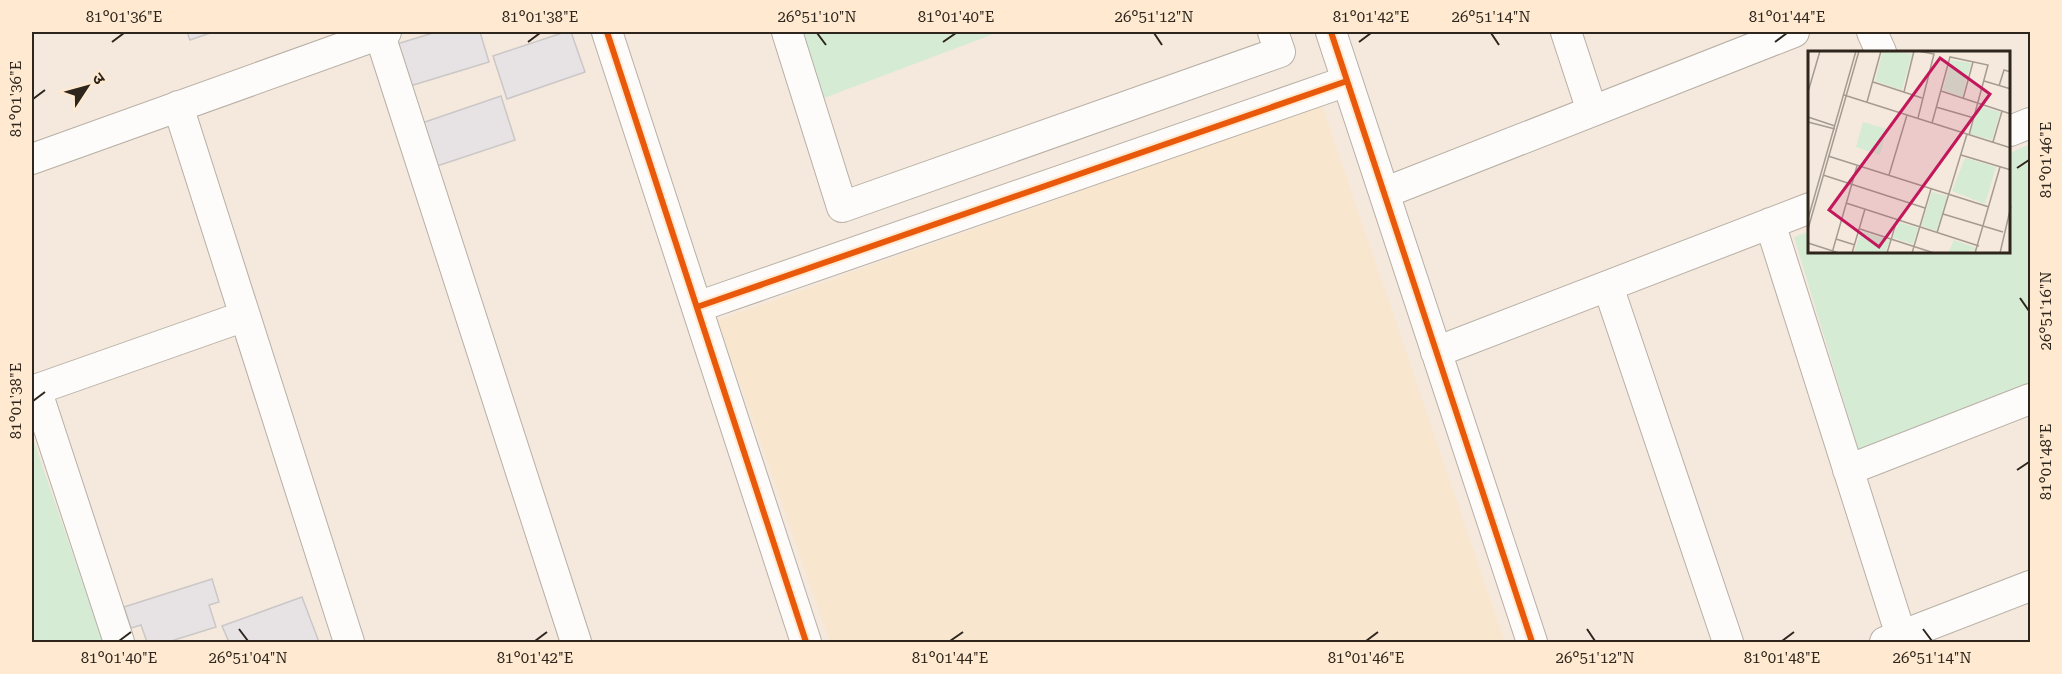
<svg xmlns="http://www.w3.org/2000/svg" width="2062" height="674" font-family="'Roboto Serif','Noto Sans Devanagari',serif">
<style>
.built{fill:#f8e6ce}
.green{fill:#d5ebd4}
.building{fill:#e7e3e5;stroke:#cbc7c7;stroke-width:1.5}
.lines{fill:none;stroke-linecap:round;stroke-linejoin:round}
.minor-casing{stroke:#b8afa5;stroke-width:32}
.minor{stroke:#fdfcfa;stroke-width:30}
.cycleway-casing{stroke:#ffead1;stroke-width:10}
.cycleway{stroke:#e8590c;stroke-width:6}
.ticks{fill:none;stroke:#2e261d;stroke-width:2}
.inset-road{fill:none;stroke:#a59b90;stroke-width:1.5}
.view{fill:#c2185b;fill-opacity:0.15;stroke:#c2185b;stroke-width:3}
.inset-edge{fill:none;stroke:#2e261d;stroke-width:3}
.neatline{fill:none;stroke:#2e261d;stroke-width:2}
.ticks-label{font-size:15px;text-anchor:middle;fill:#2e261d}
</style>
<rect width="100%" height="100%" fill="#f4e9dc"/>
<path class="built" d="M1322,105L1505,642H830L718,320Z"/>
<path class="green" d="M802,32H999L824,98Z
M2030,144V383L1859,451L1794,237L1810,231V252H2010V153Z
M32,436L103,642H32Z"/>
<path class="building" d="M187,32H213L190,40Z
M436,32H480L489,62L410,86L397,44Z
M565,32H571L585,72L507,99L493,56Z
M501,96L515,140L437,166L422,123Z
M212,579L219,602L209,605L216,627L168,642H147L141,625L131,628L124,607Z
M302,597L319,642H229L222,626Z"/>
<g class="lines">
<defs>
<path id="minor" d="M379,32L576,642
M607,32L806,642
M787,32L842,207L1280,52L1273,32
M1331,32L1532,642
M1566,32L1592,111
M1872,32L1881,52
M178,106L349,642
M2010,131L2030,123
M32,159L386,32
M1384,193L1794,32
M1770,223L1903,642
M1608,286L1728,642
M697,307L1347,81
M1436,352L1810,208
M36,389L119,642
M32,391L245,316
M1848,470L2030,399
M1885,642L2030,586"/>
</defs>
<use href="#minor" class="minor-casing"/>
<use href="#minor" class="minor"/>
<defs>
<path id="cycleway" d="M607,32L806,642
M1331,32L1532,642
M697,307L1347,81"/>
</defs>
<use href="#cycleway" class="cycleway-casing"/>
<use href="#cycleway" class="cycleway"/>
</g>
<path class="ticks" d="M817,33L826,45M1154,33L1162,45M1491,33L1499,45M112,42L124,33M528,42L540,33M943,42L956,33M1359,42L1371,33M1775,42L1787,33M33,99L45,90M2017,168L2029,160M2020,298L2029,311M33,401L45,392M2017,470L2029,462M239,629L248,641M1587,629L1595,641M1923,629L1932,641M119,641L131,632M535,641L547,632M950,641L963,632M1366,641L1378,632M1782,641L1794,632"/>
<g transform="translate(1808 51)">
<rect width="202" height="202" fill="#f4e9dc"/>
<path d="M75,0L104,3L94,39L67,30ZM143,9L163,12L154,46L135,39ZM171,55L192,61L184,89L162,83ZM55,71L79,78L72,104L48,96ZM157,107L188,116L177,153L144,140ZM124,141L139,145L129,180L113,175ZM90,171L110,177L105,193L85,187ZM53,180L82,189L77,202H46ZM146,189L168,197V199L140,202Z" fill="#d5ebd4"/>
<path class="inset-road" d="M176,30L203,38M65,31L114,47M191,35L196,19L203,21M133,40L203,63M0,41L12,0M96,41L106,0M36,44L203,97M155,48L165,11M59,51L73,0M128,56L166,67M0,66L27,75M110,67L126,3L110,0M0,71L27,78M124,72L142,6L180,14L161,84M185,91L194,60M153,104L203,119M20,105L181,156M15,124L117,157M81,124L99,64M38,152L171,195M135,163L195,181M0,168L48,0M0,178L51,0M52,178L126,202M129,182L159,83M28,188L47,194M0,192L31,202M24,202L49,115M44,202L57,158M79,202L89,169M104,202L123,138M167,202L192,116M192,202L203,155"/>
<path class="view" d="M132,7L182,43L71,196L21,159Z"/>
<rect width="202" height="202" class="inset-edge"/>
</g>
<rect width="2062" height="674" fill="none" stroke="#ffead1" stroke-width="66"/>
<g transform="translate(87 87) rotate(54)" stroke="#ffead1" stroke-width="4.5" paint-order="stroke">
<path d="M0-4.5L10 22L0 15L-10 22Z" fill="#2e261d"/>
<text y="-9" font-size="16" font-weight="bold" text-anchor="middle" fill="#2e261d">उ</text>
</g>
<rect x="33" y="33" width="1996" height="608" class="neatline"/>
<g class="ticks-label">
<text x="124" y="22">81°01'36"E</text>
<text x="540" y="22">81°01'38"E</text>
<text x="817" y="22">26°51'10"N</text>
<text x="956" y="22">81°01'40"E</text>
<text x="1154" y="22">26°51'12"N</text>
<text x="1371" y="22">81°01'42"E</text>
<text x="1491" y="22">26°51'14"N</text>
<text x="1787" y="22">81°01'44"E</text>
<text transform="translate(16 99) rotate(-90)" y="5">81°01'36"E</text>
<text transform="translate(2046 160) rotate(-90)" y="5">81°01'46"E</text>
<text transform="translate(2046 311) rotate(-90)" y="5">26°51'16"N</text>
<text transform="translate(16 401) rotate(-90)" y="5">81°01'38"E</text>
<text transform="translate(2046 462) rotate(-90)" y="5">81°01'48"E</text>
<text x="119" y="663">81°01'40"E</text>
<text x="248" y="663">26°51'04"N</text>
<text x="535" y="663">81°01'42"E</text>
<text x="950" y="663">81°01'44"E</text>
<text x="1366" y="663">81°01'46"E</text>
<text x="1595" y="663">26°51'12"N</text>
<text x="1782" y="663">81°01'48"E</text>
<text x="1932" y="663">26°51'14"N</text>
</g>
</svg>
